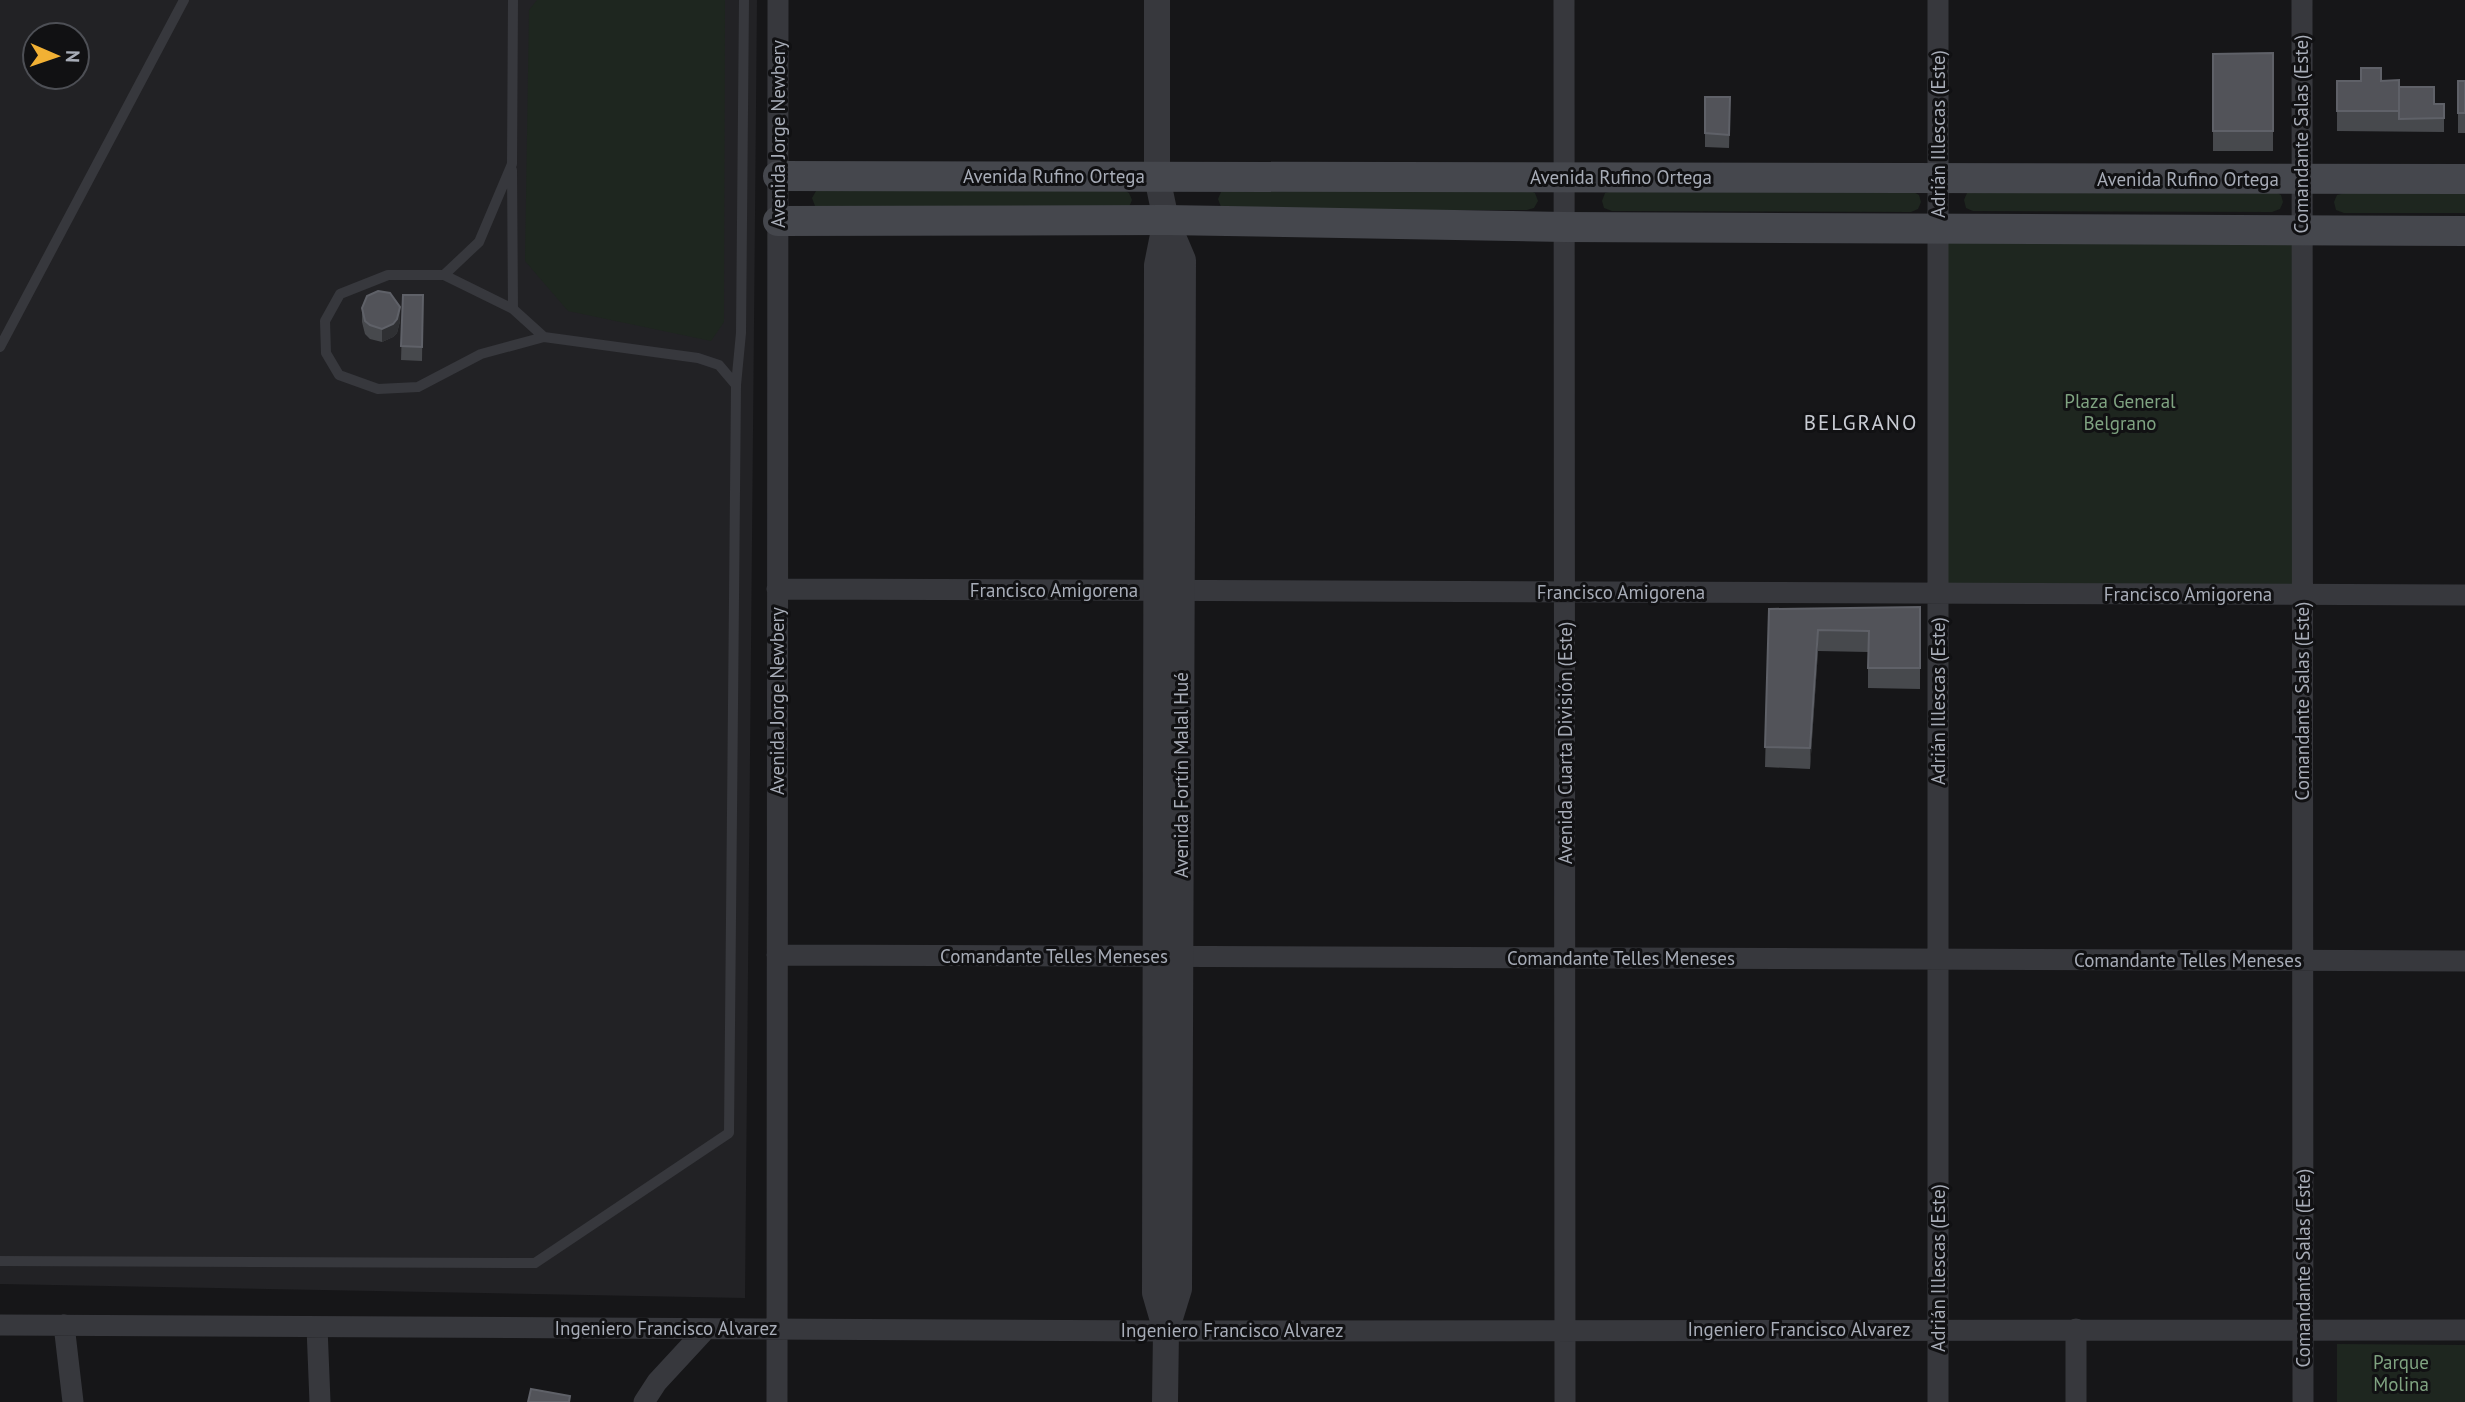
<svg xmlns="http://www.w3.org/2000/svg" width="2465" height="1402" font-family="'PT Sans',sans-serif">
<style>
.built{fill:#222225;fill-rule:evenodd}
.green{fill:#1e261f}
.lines{fill:none;stroke-linecap:round;stroke-linejoin:round}
.service{stroke:#37383d;stroke-width:10}
.minor{stroke:#37383d;stroke-width:21}
.tertiary{stroke:#37383d;stroke-width:26}
.secondary{stroke:#45474d;stroke-width:30}
.wall{fill:#47494d}
.shaded-wall{fill:#2f3033}
.building{fill:#525359;stroke:#5f6168;stroke-width:2}
.labels{text-anchor:middle;dominant-baseline:central;stroke-width:6;stroke-linejoin:round;paint-order:stroke}
.street-label{font-size:19px;fill:#a8adb8;stroke:#111113}
.park-label{font-size:19px;fill:#7fa381;stroke:#111113}
.neighbourhood-label{font-size:21px;letter-spacing:2px;fill:#c9ccd4;stroke:#111113}
</style>
<rect width="100%" height="100%" fill="#161618"/>
<path class="built" d="M0,0H757L745,1298L0,1284ZM35,35H77V77H35Z"/>
<path class="green" d="M537,0H725L724,322L711,341L568,311L525,261L529,10Z
M823,189H1122L1129,193L1132,200L1129,207L822,209L815,206L812,198L816,191Z
M1229,189L1528,190L1535,193L1538,201L1534,208L1527,210H1228L1221,207L1218,199L1221,192Z
M1613,191H1912L1919,195L1921,202L1918,209L1911,212L1612,211L1604,208L1602,201L1605,193Z
M1974,191H2273L2281,195L2283,202L2280,209L2272,212L1973,211L1966,208L1964,200L1967,193Z
M2345,193H2465V213H2344L2336,210L2334,202L2337,195Z
M1938,229L2301,231L2302,595L1938,593Z
M2337,1344L2465,1345V1402H2337Z"/>
<g class="lines">
<path class="service" d="M512,170L513,309L544,337
M444,275L513,309
M0,347L184,0
M736,385L741,333L744,0
M0,1261L535,1263L729,1133L736,385L719,365L698,358L544,337L481,354L418,387L378,389L339,375L326,353L325,321L340,294L388,275H444L479,242L512,164L513,0"/>
<path class="minor" d="M1564,0L1565,1402
M2302,0L2303,1402
M777,589L2465,595
M777,955L2465,961
M0,1325L1166,1331L2465,1330
M64,1325L73,1402
M317,1327L320,1402
M644,1402L657,1382L706,1329
M777,1402L778,0
M1938,1402V0
M2076,1402V1329"/>
<path class="tertiary" d="M1157,0V177L1166,220
M1165,1402L1166,1331L1179,1289L1183,260L1166,220L1157,265L1155,1293L1166,1331"/>
<path class="secondary" d="M778,176L2465,179
M778,221L1166,220L1565,227L2465,231"/>
</g>
<path class="wall" d="M2273,53V151H2213V54Z
M2337,81H2381L2399,101L2444,104V132L2337,131Z
M2458,81H2465V133H2458Z
M1730,111L1729,148L1705,147V133Z
M403,295H423L422,361L401,360Z
M362,308L400,321L397,333L393,337L382,342L370,339L365,334L362,322Z
M1920,607V689L1868,688V652L1818,651L1810,769L1765,767L1769,609Z"/>
<path class="shaded-wall" d="M400,307V321L397,333L393,337L382,342V329Z
M1818,630V651L1810,769V748Z"/>
<path class="building" d="M2273,53V131H2213V54Z
M2361,68H2381V81L2399,80V111H2337V81H2361Z
M2458,81H2465V113H2458Z
M2399,87H2434V104H2444V118L2399,119Z
M1705,97H1730L1729,135L1705,133Z
M378,291L390,293L400,307L397,319L393,324L382,329L370,325L365,321L362,308L367,296Z
M403,295H423L422,347L401,346Z
M1920,607V668H1868L1869,631L1818,630L1810,748L1765,747L1769,609Z
M531,1389L570,1396L569,1402H528Z"/>
<g class="labels">
<g class="street-label">
<text transform="translate(778 134) rotate(-90)">Avenida Jorge Newbery</text>
<text transform="translate(1938 134) rotate(-90)">Adrián Illescas (Este)</text>
<text transform="translate(2301 134) rotate(-90)">Comandante Salas (Este)</text>
<text x="1054" y="176">Avenida Rufino Ortega</text>
<text x="1621" y="177">Avenida Rufino Ortega</text>
<text x="2188" y="179">Avenida Rufino Ortega</text>
<text x="1054" y="590">Francisco Amigorena</text>
<text x="1621" y="592">Francisco Amigorena</text>
<text x="2188" y="594">Francisco Amigorena</text>
<text transform="translate(777 701) rotate(-90)">Avenida Jorge Newbery</text>
<text transform="translate(1938 701) rotate(-90)">Adrián Illescas (Este)</text>
<text transform="translate(2302 701) rotate(-90)">Comandante Salas (Este)</text>
<text transform="translate(1565 743) rotate(-90)">Avenida Cuarta División (Este)</text>
<text transform="translate(1181 775) rotate(-90)">Avenida Fortín Malal Hué</text>
<text x="1054" y="956">Comandante Telles Meneses</text>
<text x="1621" y="958">Comandante Telles Meneses</text>
<text x="2188" y="960">Comandante Telles Meneses</text>
<text transform="translate(1938 1268) rotate(-90)">Adrián Illescas (Este)</text>
<text transform="translate(2303 1268) rotate(-90)">Comandante Salas (Este)</text>
<text x="666" y="1328">Ingeniero Francisco Alvarez</text>
<text x="1799" y="1329">Ingeniero Francisco Alvarez</text>
<text x="1232" y="1330">Ingeniero Francisco Alvarez</text>
</g>
<g class="park-label">
<text x="2120" y="401">Plaza General<tspan x="2120" dy="22">Belgrano</tspan></text>
<text x="2401" y="1362">Parque<tspan x="2401" dy="22">Molina</tspan></text>
</g>
<g class="neighbourhood-label">
<text x="1861" y="422">BELGRANO</text>
</g>
</g>
<g transform="translate(56 56) rotate(92)"><circle r="33" fill="#111113" stroke="#4d4f55" stroke-width="2"/>
<path d="M0-5L12 26L0 18L-12 26Z" fill="#f2b134"/>
<text y="-10" font-size="19" font-weight="bold" text-anchor="middle" fill="#a8adb8">N</text>
</g>
</svg>
